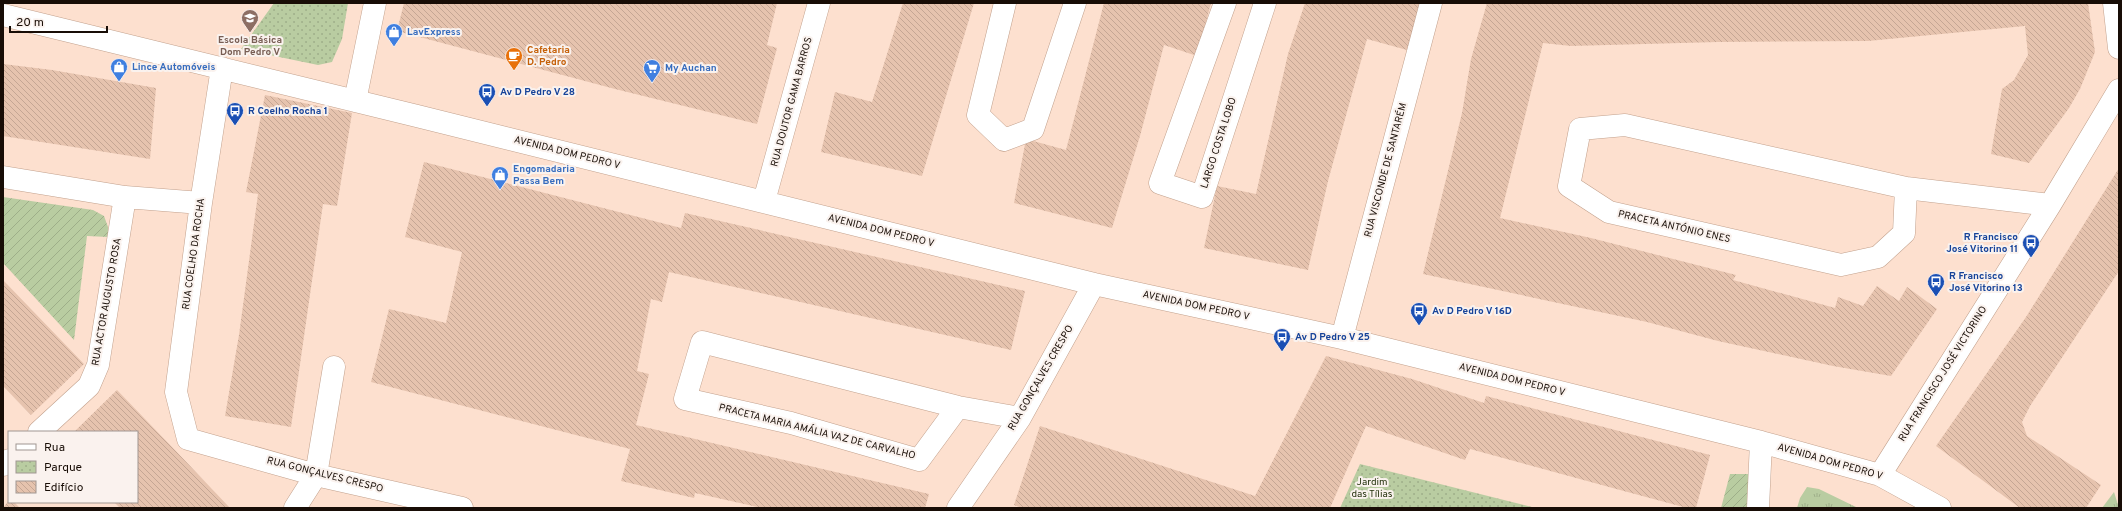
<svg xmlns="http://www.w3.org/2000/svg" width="2122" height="511" font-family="Overpass,sans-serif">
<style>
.grass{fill:url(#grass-tufts)}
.park{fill:url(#park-dots)}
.garden{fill:url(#garden-furrows)}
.building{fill:url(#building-back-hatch)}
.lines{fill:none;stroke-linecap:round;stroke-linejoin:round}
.minor-casing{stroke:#c2a18d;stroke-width:23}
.minor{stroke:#fff;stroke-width:22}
.labels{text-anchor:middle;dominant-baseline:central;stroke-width:4;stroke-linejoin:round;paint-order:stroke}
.shop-label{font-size:10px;font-weight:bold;fill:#366cbe;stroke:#faf2ee;text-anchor:start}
.education-label{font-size:10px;font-weight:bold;fill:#785e54;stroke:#faf2ee}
.food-label{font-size:10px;font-weight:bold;fill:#c56008;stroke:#faf2ee;text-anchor:start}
.transit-label{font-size:10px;font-weight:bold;fill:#164399;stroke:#faf2ee;text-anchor:start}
.street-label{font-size:10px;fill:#180d06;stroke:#faf2ee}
.park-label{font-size:10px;fill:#25330e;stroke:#faf2ee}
</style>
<defs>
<pattern id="grass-tufts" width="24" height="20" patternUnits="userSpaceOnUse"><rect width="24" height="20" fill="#b9cca1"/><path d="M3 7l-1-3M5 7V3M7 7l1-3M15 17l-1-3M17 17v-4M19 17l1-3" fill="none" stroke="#9eae89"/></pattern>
<pattern id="park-dots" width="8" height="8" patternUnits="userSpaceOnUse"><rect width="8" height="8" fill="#b9cca1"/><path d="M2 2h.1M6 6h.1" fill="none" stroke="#9eae89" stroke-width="1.8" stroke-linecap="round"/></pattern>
<pattern id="garden-furrows" width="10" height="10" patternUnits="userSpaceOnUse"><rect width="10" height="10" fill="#b9cca1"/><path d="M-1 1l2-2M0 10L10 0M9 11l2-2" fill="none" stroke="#9eae89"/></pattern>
<pattern id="building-back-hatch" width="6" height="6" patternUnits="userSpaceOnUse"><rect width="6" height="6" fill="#e6c3ae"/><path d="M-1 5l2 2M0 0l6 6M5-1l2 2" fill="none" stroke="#c5a694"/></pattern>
</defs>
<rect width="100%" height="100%" fill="#fde0cf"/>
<path class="grass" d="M1807,487L1819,489L1858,508H1797L1800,498Z
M2114,492L2119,508H2102Z"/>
<path class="park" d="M274,3H348L342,39L332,62L318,65L241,49Z
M1360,464L1536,508H1340Z"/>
<path class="garden" d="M3,197L93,210L104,216L108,227V237L87,236L74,340L3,263Z
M1730,474H1749L1750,508H1721Z"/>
<path class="building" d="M404,3H777L767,45L777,48L757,124L615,89L397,31Z
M903,3H974L922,176L821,152L835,92L872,102Z
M1104,3H1211L1197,56L1164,45L1140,136L1112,228L1014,203L1026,139L1066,150Z
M1305,3H1421L1407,50L1367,39L1328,181L1308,270L1204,248L1217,186L1256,194L1288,54Z
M1487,3H2088L2095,52L2080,89L2069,108L2029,163L1991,154L2002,89L2014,80L2028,55L2025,26L1868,41L1718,42L1571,46L1543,43L1500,218L1591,238L1736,275L1733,280L1835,308L1838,297L1863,306L1877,286L1899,301L1907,287L1937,309L1891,376L1833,366L1718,341L1647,322L1423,274L1462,113L1471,59Z
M3,64L52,70L156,88L150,159L3,136Z
M265,95L352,113L337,206L323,204L291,427L225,416L239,335L258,194L246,192Z
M424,162L681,228L685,213L1025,291L1011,350L669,272L662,302L651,299L637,371L649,374L636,425L929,494L925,508H762L695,493L694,498L621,481L630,449L371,382L389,309L446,323L462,252L405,237Z
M2119,168V271L2030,406L2022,422L2027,436L2101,485L2086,508H2020L1936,446L2026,317Z
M3,280L84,364L31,415L3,386Z
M1326,356L1412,379L1484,403L1486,396L1710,455L1696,508H1687L1620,490L1470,449L1465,460L1366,426L1330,508H1022L1014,505L1040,426L1255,496Z
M117,390L172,447L230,508H120L114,502H137V432H74Z
M9,500V502H14L20,508H3Z"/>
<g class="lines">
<defs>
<path id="minor" d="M1005,3L978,115L1004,140L1033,129L1075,3
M1225,3L1160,183L1202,197L1265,3
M2114,3L2119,48
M3,15L417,116L1094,284L1342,338L1761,442L1880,475L1940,508
M222,68L201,203L176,392L188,439L316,475L462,508
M355,101L375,3
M3,177L125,197L201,203
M1906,188L1904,233L1878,257L1841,265L1609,212L1569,186L1580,129L1625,125L1906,188L2050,205
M764,201L819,3
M1342,338L1431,3
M958,407L919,460L791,423L685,399L702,342L958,407L1020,418
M39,432L89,386L98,365L125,197
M3,465L9,460
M1880,475L2050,205L2119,90
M295,508L316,475L334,367
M958,508L1020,418L1094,284
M1758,508L1761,442"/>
</defs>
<use href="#minor" class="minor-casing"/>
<use href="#minor" class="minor"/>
</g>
<defs>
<symbol id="school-pin" viewBox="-11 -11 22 30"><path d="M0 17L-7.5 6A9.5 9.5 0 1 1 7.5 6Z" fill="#8d6e63" stroke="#faf2ee"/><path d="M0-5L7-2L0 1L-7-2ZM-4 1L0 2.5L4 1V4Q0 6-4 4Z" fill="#fff"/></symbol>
<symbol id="shop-pin" viewBox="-11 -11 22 30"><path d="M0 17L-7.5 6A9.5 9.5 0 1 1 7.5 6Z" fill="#3f7fe0" stroke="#faf2ee"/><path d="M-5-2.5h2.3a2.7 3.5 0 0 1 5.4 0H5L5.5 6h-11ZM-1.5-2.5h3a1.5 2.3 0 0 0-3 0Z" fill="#fff"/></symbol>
<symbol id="cafe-pin" viewBox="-11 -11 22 30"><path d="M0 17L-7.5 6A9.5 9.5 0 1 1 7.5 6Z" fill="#e8710a" stroke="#faf2ee"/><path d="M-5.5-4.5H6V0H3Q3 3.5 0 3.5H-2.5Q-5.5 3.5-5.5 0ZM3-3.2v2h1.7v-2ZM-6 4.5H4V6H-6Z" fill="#fff"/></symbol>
<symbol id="supermarket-pin" viewBox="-11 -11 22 30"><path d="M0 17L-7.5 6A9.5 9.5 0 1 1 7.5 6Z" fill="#3f7fe0" stroke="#faf2ee"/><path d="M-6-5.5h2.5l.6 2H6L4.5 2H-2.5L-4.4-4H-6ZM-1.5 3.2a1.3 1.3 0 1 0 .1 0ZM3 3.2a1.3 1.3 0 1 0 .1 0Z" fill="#fff"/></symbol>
<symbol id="bus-pin" viewBox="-11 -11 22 30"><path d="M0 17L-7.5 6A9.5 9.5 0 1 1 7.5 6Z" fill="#1a4fb4" stroke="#faf2ee"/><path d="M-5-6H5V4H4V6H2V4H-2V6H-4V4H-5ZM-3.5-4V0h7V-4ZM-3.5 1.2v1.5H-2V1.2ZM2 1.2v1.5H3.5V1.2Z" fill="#fff"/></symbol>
</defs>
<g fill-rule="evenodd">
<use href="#school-pin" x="240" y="8" width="20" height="27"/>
<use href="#shop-pin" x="384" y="22" width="20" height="27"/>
<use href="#cafe-pin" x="504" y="46" width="20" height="27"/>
<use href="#shop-pin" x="109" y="57" width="20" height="27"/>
<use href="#supermarket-pin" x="642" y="58" width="20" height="27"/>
<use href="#bus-pin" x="477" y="82" width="20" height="27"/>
<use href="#bus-pin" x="225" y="101" width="20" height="27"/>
<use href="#shop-pin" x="490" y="165" width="20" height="27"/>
<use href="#bus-pin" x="2021" y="233" width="20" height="27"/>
<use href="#bus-pin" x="1926" y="272" width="20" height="27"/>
<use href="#bus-pin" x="1409" y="301" width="20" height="27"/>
<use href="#bus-pin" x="1272" y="327" width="20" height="27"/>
</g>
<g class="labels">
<g class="shop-label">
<text x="407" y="32">LavExpress</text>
<text x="132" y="67">Lince Automóveis</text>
<text x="665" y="68">My Auchan</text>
<text x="513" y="169">Engomadaria<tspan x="513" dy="12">Passa Bem</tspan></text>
</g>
<g class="education-label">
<text x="250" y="40">Escola Básica<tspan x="250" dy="12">Dom Pedro V</tspan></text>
</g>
<g class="food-label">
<text x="527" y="50">Cafetaria<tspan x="527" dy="12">D. Pedro</tspan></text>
</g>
<g class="transit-label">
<text x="500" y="92">Av D Pedro V 28</text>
<text x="248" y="111">R Coelho Rocha 1</text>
<text x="2018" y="237" text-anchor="end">R Francisco<tspan x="2018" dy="12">José Vitorino 11</tspan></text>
<text x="1949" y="276">R Francisco<tspan x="1949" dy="12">José Vitorino 13</tspan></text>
<text x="1432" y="311">Av D Pedro V 16D</text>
<text x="1295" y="337">Av D Pedro V 25</text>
</g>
<g class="street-label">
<text transform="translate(792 102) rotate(-75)">RUA DOUTOR GAMA BARROS</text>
<text transform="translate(1219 143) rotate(-72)">LARGO COSTA LOBO</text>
<text transform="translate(567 153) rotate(14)">AVENIDA DOM PEDRO V</text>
<text transform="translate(1386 170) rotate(-75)">RUA VISCONDE DE SANTARÉM</text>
<text transform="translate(1674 227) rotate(13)">PRACETA ANTÓNIO ENES</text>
<text transform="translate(881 231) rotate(14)">AVENIDA DOM PEDRO V</text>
<text transform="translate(194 254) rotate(-82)">RUA COELHO DA ROCHA</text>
<text transform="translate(107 302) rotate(-80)">RUA ACTOR AUGUSTO ROSA</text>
<text transform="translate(1196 306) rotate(12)">AVENIDA DOM PEDRO V</text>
<text transform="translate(1943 374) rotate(-58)">RUA FRANCISCO JOSÉ VICTORINO</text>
<text transform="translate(1041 378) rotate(-60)">RUA GONÇALVES CRESPO</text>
<text transform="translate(1512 380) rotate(14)">AVENIDA DOM PEDRO V</text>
<text transform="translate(817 432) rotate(14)">PRACETA MARIA AMÁLIA VAZ DE CARVALHO</text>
<text transform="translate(1830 462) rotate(16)">AVENIDA DOM PEDRO V</text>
<text transform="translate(325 475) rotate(14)">RUA GONÇALVES CRESPO</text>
</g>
<g class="park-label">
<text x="1372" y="482">Jardim<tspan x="1372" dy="12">das Tílias</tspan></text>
</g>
</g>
<rect width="2122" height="511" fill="none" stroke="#180d06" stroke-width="8"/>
<rect x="8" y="431" width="130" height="72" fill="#faf2ee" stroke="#a09691"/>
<rect x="16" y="444" width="20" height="6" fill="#ffffff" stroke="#a09691"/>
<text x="44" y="451" font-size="12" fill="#180d06">Rua</text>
<rect x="16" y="461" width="20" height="12" fill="url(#park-dots)" stroke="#a09691"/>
<text x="44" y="471" font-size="12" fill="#180d06">Parque</text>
<rect x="16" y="481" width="20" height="12" fill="url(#building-back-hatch)" stroke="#a09691"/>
<text x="44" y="491" font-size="12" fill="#180d06">Edifício</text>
<path d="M10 26v6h97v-6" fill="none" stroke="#180d06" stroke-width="2"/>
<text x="16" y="26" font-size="12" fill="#180d06" stroke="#faf2ee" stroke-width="3" paint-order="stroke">20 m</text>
</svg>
